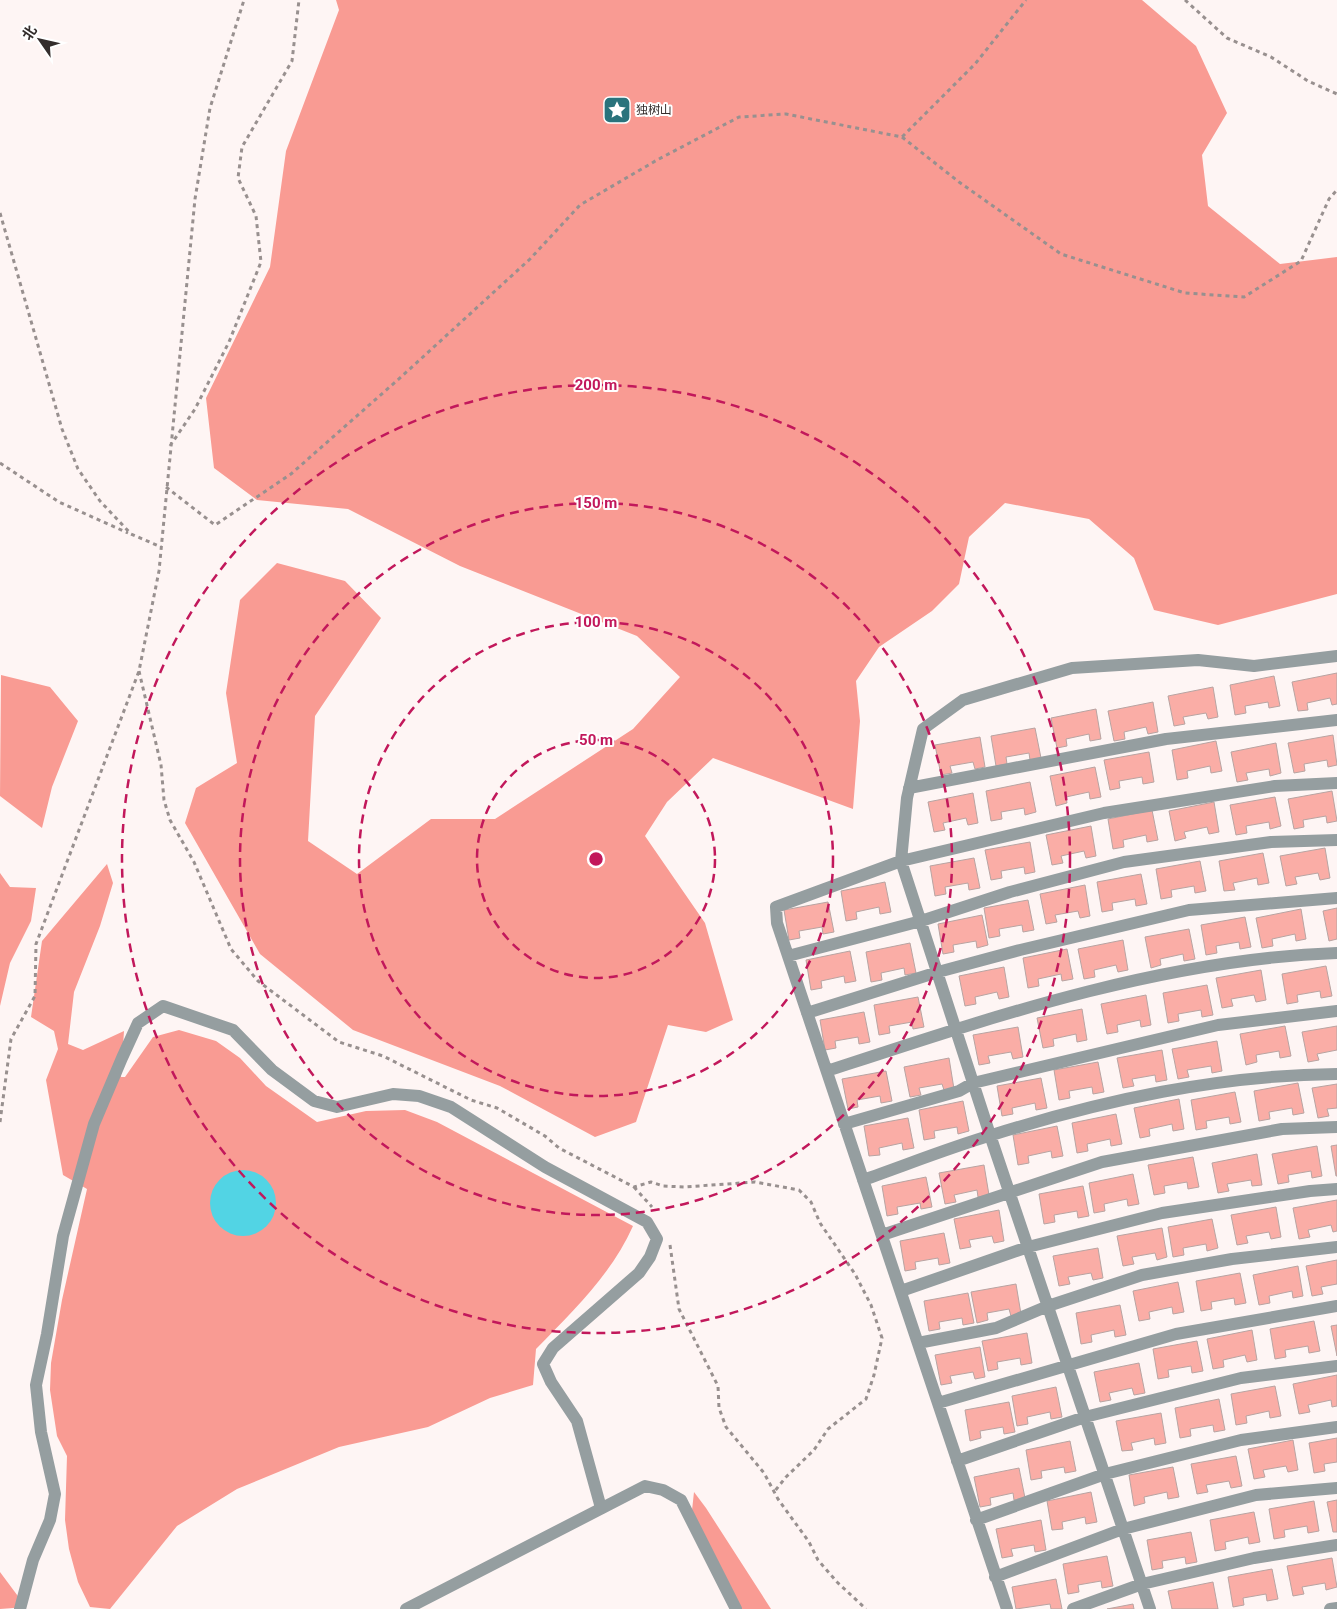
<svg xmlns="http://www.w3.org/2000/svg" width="1337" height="1609" font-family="Roboto,'Noto Sans SC',sans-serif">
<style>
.forest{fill:#f99b93}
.water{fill:#52d4e4}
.building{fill:#faada6;stroke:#b8a4a2}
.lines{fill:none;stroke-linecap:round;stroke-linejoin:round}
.path{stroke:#98908f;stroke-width:3;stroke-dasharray:4 4;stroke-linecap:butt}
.minor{stroke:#959ea0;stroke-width:12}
.ring{fill:none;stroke:#c2185b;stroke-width:2.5;stroke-dasharray:9 6}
.labels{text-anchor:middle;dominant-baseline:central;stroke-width:4;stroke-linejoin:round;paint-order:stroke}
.poi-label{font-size:12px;fill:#342d2c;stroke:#fff;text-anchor:start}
.centre{fill:#c2185b;stroke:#fff;stroke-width:2.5}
.ring-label{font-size:15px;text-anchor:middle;font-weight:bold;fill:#c2185b;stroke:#fff;stroke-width:4;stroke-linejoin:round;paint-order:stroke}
</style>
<rect width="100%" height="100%" fill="#fef5f4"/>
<path class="forest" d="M336,0H1142L1196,46L1227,113L1202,155L1208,206L1280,264L1337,257V594L1218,625L1154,610L1134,558L1089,519L1005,503L969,537L959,584L932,611L879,647L856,681L860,721L853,809L713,758L667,802L645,836L705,923L733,1020L706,1032L668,1025L636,1122L595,1137L500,1086L353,1030L260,954L185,823L196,788L237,763L226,693L240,600L277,563L345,581L381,618L315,716L308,841L357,874L431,819H495L633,729L680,677L637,636L460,566L348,509L257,500L214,468L206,398L270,267L286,151L339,10Z
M1,675L50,687L78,721L52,787L42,828L0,796Z
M107,864L113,883L100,926L74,992L68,1044L83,1050L124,1031L121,1077H125L153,1037L179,1030L216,1041L240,1058L266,1086L317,1122L366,1111L405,1110L437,1122L633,1226C611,1275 573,1311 536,1349L533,1385L490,1398L428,1427L339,1447L237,1489L177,1526L110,1609L90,1607L78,1582L69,1549L65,1520L67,1456L57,1436L50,1390L51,1363L62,1300L87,1189L63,1175L46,1080L58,1049L54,1031L31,1017L42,941Z
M0,873L10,887L36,888L31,921L10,963L0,1006Z
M694,1492L706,1508L771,1609H736L690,1529Z
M0,1572L26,1607L0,1609Z"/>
<path class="water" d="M210 1203a33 33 0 1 1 66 0a33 33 0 1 1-66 0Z"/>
<path class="building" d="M1337,673V704L1332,705L1330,698L1307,703L1308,710L1298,711L1292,682Z
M1274,676L1280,706L1269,708L1268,702L1245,706L1246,713L1235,715L1230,685Z
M1213,687L1218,717L1208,719L1206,713L1183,717L1185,724L1174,726L1168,696Z
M1153,702L1158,732L1148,734L1146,727L1124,732L1125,739L1114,741L1108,711Z
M1096,709L1101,739L1090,741L1089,734L1066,739L1067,746L1057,748L1051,718Z
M1035,728L1041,758L1030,760L1029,753L1006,757L1007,764L996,766L991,736Z
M1333,735L1337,765L1328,767L1327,760L1304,764L1305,771L1294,773L1288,743Z
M980,737L985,767L975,769L973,762L950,766L952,773L941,775L935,745Z
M1216,741L1222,771L1211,773L1210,766L1187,771L1188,778L1177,780L1172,750Z
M1276,743L1281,773L1270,776L1269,769L1246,773L1248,780L1237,782L1231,752Z
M1149,752L1154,782L1143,784L1142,777L1119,781L1120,788L1110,790L1104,760Z
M1095,767L1101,797L1090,799L1089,792L1066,797L1067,803L1056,806L1050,776Z
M1030,782L1036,812L1025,815L1024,808L1001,812L1002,819L991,821L986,791Z
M1332,791L1337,821L1327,823L1326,816L1303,820L1304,827L1294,829L1288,799Z
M973,793L978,823L968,825L966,818L943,823L945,830L934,832L928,802Z
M1275,797L1281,826L1270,829L1269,822L1246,826L1247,833L1236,835L1230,805Z
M1214,802L1219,832L1209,834L1207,827L1184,832L1186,838L1175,841L1169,811Z
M1152,810L1158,840L1147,842L1146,835L1123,840L1124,847L1113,849L1108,819Z
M1091,826L1096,856L1086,858L1084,851L1061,856L1063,863L1052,865L1046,835Z
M1030,842L1035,872L1025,874L1024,867L1001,871L1002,878L991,880L985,850Z
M1325,848L1330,878L1320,880L1318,873L1295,877L1297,884L1286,886L1280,856Z
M1263,853L1269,883L1258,885L1257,878L1233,883L1235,890L1224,891L1219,861Z
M974,858L980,888L969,890L968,883L945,887L946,894L935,896L930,866Z
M1200,861L1206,891L1195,893L1194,886L1171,890L1172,897L1161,899L1156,869Z
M1141,874L1147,904L1136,906L1135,899L1112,903L1113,910L1102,912L1097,882Z
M885,882L891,912L880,914L879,907L856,912L857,919L846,921L841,891Z
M1085,885L1090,916L1080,918L1078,911L1055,915L1057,922L1046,924L1040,894Z
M1028,900L1034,930L1023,932L1022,925L999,929L1000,936L989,938L984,908Z
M828,902L834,932L823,934L822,927L799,931L800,938L789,940L784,910Z
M1337,908V939L1329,941L1323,911Z
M1301,909L1306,939L1296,941L1295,934L1272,939L1273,946L1262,948L1256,918Z
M982,915L988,945L977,948L976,941L953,945L954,952L943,954L938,924Z
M1245,917L1251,947L1240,949L1239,942L1216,946L1217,953L1206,955L1201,925Z
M1189,929L1195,959L1184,961L1183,954L1160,959L1161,965L1151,968L1145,937Z
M1123,940L1128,970L1118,972L1116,965L1094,970L1095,977L1084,979L1078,949Z
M910,943L916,973L905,975L904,968L881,973L882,980L871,982L866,952Z
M1067,949L1073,979L1062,981L1061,974L1038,979L1039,986L1028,988L1023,958Z
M850,951L856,981L845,983L844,976L821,981L822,988L811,990L806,960Z
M1326,966L1332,996L1321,998L1320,991L1297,995L1298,1002L1287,1004L1282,974Z
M1004,967L1009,997L999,999L997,992L975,997L976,1004L965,1006L959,976Z
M1261,970L1266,1000L1256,1002L1254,995L1231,999L1233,1006L1222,1008L1216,978Z
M1207,985L1213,1015L1202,1017L1201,1010L1178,1014L1179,1021L1168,1023L1163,993Z
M1146,995L1151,1025L1141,1027L1140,1020L1117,1025L1118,1032L1107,1034L1101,1004Z
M918,997L924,1027L913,1029L912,1022L889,1026L890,1033L879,1035L874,1005Z
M1082,1009L1087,1040L1077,1042L1076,1034L1053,1039L1054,1046L1043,1048L1037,1018Z
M864,1012L870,1042L859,1044L858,1037L835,1041L836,1048L825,1050L820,1020Z
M1285,1026L1291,1056L1280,1058L1279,1051L1256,1055L1257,1062L1246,1065L1240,1034Z
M1337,1026V1050L1317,1054L1319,1060L1308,1062L1302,1032Z
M1018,1027L1023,1057L1013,1059L1011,1052L988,1056L990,1063L979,1065L973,1035Z
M1217,1041L1222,1071L1212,1073L1211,1066L1187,1070L1189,1077L1178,1079L1172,1049Z
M1162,1050L1167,1080L1156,1082L1155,1075L1132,1079L1134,1086L1123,1088L1117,1058Z
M949,1058L954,1089L944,1090L942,1084L919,1088L921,1095L910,1097L904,1067Z
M1098,1062L1104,1092L1093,1094L1092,1087L1069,1091L1070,1098L1059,1100L1054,1070Z
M886,1071L892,1101L881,1103L880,1096L857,1100L858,1107L848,1109L842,1079Z
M1041,1078L1047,1108L1036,1110L1035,1103L1012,1108L1013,1114L1002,1116L997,1086Z
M1298,1083L1304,1113L1293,1115L1292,1108L1269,1112L1270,1119L1259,1121L1254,1091Z
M1337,1084V1108L1327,1109L1329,1116L1318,1118L1312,1088Z
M1235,1092L1241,1122L1230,1124L1229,1117L1206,1121L1207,1128L1196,1130L1191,1100Z
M1179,1099L1184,1129L1173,1131L1172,1124L1149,1129L1150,1136L1140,1138L1134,1108Z
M963,1101L969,1131L958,1134L957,1127L934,1131L935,1138L924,1140L919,1110Z
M1116,1114L1122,1144L1111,1146L1110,1139L1087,1144L1088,1151L1077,1153L1072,1123Z
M908,1118L914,1148L903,1150L902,1143L879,1148L880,1155L869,1156L864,1126Z
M1057,1126L1063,1156L1052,1158L1051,1151L1028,1156L1029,1163L1018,1165L1013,1135Z
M1337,1145V1176H1336L1331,1146Z
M1317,1146L1322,1176L1312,1178L1311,1171L1288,1175L1289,1182L1278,1184L1272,1154Z
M1257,1154L1262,1185L1252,1186L1251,1180L1227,1184L1229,1191L1218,1193L1212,1163Z
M1193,1157L1199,1187L1188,1189L1187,1182L1164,1186L1165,1193L1154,1195L1148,1165Z
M984,1165L989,1195L978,1197L977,1190L954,1195L956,1202L945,1204L939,1173Z
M1133,1174L1139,1204L1128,1206L1127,1199L1104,1204L1105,1211L1094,1213L1089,1183Z
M926,1177L932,1207L921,1209L920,1203L897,1207L898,1214L887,1216L882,1186Z
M1083,1186L1089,1216L1078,1218L1077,1211L1054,1215L1055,1222L1044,1224L1039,1194Z
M1337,1200V1231L1333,1232L1331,1225L1308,1230L1310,1237L1299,1239L1293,1208Z
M1276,1207L1281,1237L1271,1239L1269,1232L1246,1236L1248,1243L1237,1245L1231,1215Z
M999,1210L1004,1241L994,1243L992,1236L969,1240L971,1247L960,1249L954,1219Z
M1212,1219L1218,1248L1207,1251L1206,1244L1183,1248L1184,1255L1173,1257L1168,1227Z
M1162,1228L1167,1257L1157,1260L1155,1253L1132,1257L1134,1264L1123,1266L1117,1236Z
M944,1233L950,1263L939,1265L938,1258L915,1262L916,1269L905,1271L900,1241Z
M1098,1248L1103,1278L1093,1280L1091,1273L1068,1277L1070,1284L1059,1286L1053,1256Z
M1337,1260V1284L1321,1287L1323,1294L1312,1296L1306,1266Z
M1298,1266L1303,1296L1293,1298L1292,1291L1269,1296L1270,1303L1259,1305L1253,1275Z
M1240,1273L1246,1303L1235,1305L1234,1298L1211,1302L1212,1309L1201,1311L1196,1281Z
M1178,1282L1184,1312L1173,1314L1172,1307L1149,1312L1150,1319L1139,1321L1133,1291Z
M1016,1284L1021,1314L1011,1316L1009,1309L987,1313L988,1320L977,1323L971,1292Z
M968,1293L974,1323L963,1325L962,1318L939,1322L940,1329L929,1331L924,1301Z
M1120,1305L1126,1335L1115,1337L1114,1330L1091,1335L1092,1342L1081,1344L1076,1313Z
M1314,1321L1320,1351L1309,1353L1308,1346L1285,1350L1286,1357L1275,1359L1270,1329Z
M1337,1325V1356L1331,1326Z
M1252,1330L1257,1360L1247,1362L1245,1355L1223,1360L1224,1367L1213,1369L1207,1339Z
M1027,1333L1032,1363L1021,1365L1020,1358L997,1362L998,1369L988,1371L982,1341Z
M1197,1341L1203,1371L1192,1373L1191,1366L1168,1370L1169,1377L1158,1379L1153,1349Z
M980,1347L985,1377L975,1379L973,1372L950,1376L952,1383L941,1385L935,1355Z
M1139,1363L1145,1393L1134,1395L1132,1388L1109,1393L1111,1400L1100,1402L1094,1372Z
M1337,1375V1406L1332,1407L1331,1400L1308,1405L1310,1412L1299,1414L1293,1384Z
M1275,1386L1281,1416L1270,1418L1269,1411L1246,1416L1247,1423L1236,1425L1231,1394Z
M1056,1387L1062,1417L1051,1419L1050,1412L1027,1417L1028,1424L1017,1426L1012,1396Z
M1219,1399L1225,1430L1214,1432L1213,1425L1190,1429L1191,1436L1180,1438L1175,1408Z
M1009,1402L1015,1432L1004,1434L1003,1427L980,1431L981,1438L970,1441L965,1410Z
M1161,1413L1166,1443L1155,1445L1154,1438L1131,1443L1133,1450L1122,1451L1116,1421Z
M1337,1438V1462L1324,1464L1325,1471L1314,1473L1309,1443Z
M1293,1440L1298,1470L1288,1472L1286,1466L1263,1470L1265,1477L1254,1479L1248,1449Z
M1070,1441L1076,1471L1065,1473L1064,1467L1041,1471L1042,1478L1031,1480L1026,1450Z
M1236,1456L1242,1486L1231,1488L1229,1481L1206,1485L1208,1492L1197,1494L1191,1464Z
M1173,1467L1179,1497L1168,1499L1167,1492L1144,1497L1145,1503L1134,1506L1129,1475Z
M1019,1468L1025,1498L1014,1500L1013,1493L990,1498L991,1505L980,1507L974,1477Z
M1091,1492L1097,1522L1086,1524L1085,1517L1062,1522L1063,1529L1052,1530L1047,1501Z
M1337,1500V1532H1333L1327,1502Z
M1314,1501L1319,1531L1308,1533L1307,1526L1284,1530L1285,1537L1274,1539L1269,1509Z
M1254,1512L1260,1542L1249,1544L1248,1537L1225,1542L1226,1549L1215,1551L1210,1520Z
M1041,1520L1046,1550L1035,1552L1034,1545L1011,1549L1013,1556L1002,1558L996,1529Z
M1191,1532L1197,1562L1186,1564L1185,1557L1162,1561L1163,1568L1152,1570L1147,1540Z
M1107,1556L1113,1586L1102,1588L1101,1581L1078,1585L1079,1592L1068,1594L1063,1564Z
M1332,1558L1337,1587L1326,1590L1325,1583L1302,1587L1304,1594L1293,1596L1287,1566Z
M1272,1569L1278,1599L1267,1601L1266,1594L1243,1598L1244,1605L1233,1607L1228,1577Z
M1056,1579L1062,1609H1051L1050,1604L1016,1609L1012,1587Z
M1213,1582L1218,1609H1172L1168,1591Z
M1133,1604L1134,1609H1107Z"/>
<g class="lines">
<path class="path" d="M1185,0L1227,38L1271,57L1308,81L1337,94
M902,137L959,182L1061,254L1185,293L1244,297L1301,261L1329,199L1337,190
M0,213L62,429L78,469L100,501L131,534L161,547
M170,446L195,409L229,342L261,262L256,216L238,178L242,147L292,61L299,0
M0,463L59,502L128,533
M166,487L215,525L291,474L401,377L530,259L580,205L657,160L739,117L786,114L902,137L975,64L1026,0
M139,671L161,765L164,800L170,820L194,862L231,949L258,981L339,1042L383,1056L471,1100L497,1108L545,1136L559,1148L634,1187L651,1182L663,1186L684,1187L755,1182L799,1190L811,1202L820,1223L855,1274L871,1305L882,1338L874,1375L866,1399L828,1429L814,1450L786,1477L774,1492
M0,1122L11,1039L35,996L36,944L139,671L159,571L195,199L210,108L244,0
M634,1187L652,1207
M670,1245L679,1309L718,1386L719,1408L726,1427L764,1473L778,1499L809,1542L818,1560L837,1582L866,1609"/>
<path class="minor" d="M909,788L1166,739L1337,720
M788,956L921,921L1010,892L1124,862L1271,842L1337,840
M807,1013L938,972L1020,950L1189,910L1337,898
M827,1071C992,1017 1162,959 1337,953
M844,1124L959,1091L973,1083L1218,1025L1337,1011
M863,1180C906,1165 948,1148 992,1135C1104,1100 1219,1075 1337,1074
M882,1235L1102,1162L1282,1129L1337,1127
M901,1291L1028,1247L1162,1213L1310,1191L1337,1189
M918,1343L996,1328L1048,1306L1142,1275L1232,1259L1337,1247
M938,1403L1176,1334L1337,1306
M957,1461L1085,1417L1241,1378L1337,1366
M976,1520L1105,1474L1241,1440L1337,1427
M995,1577L1123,1529L1256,1495L1337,1488
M20,1609L33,1560L50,1520L55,1494L41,1432L36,1385L47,1334L63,1236L94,1124L122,1058L138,1023L163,1006L233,1030L272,1070L314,1101L337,1107L393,1094L419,1096L451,1107L545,1167L647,1222L657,1239L650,1257L639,1273L553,1348L543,1364L551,1382L577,1421L601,1508
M406,1609L645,1486L663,1490L681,1500L736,1609
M1007,1609L777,923L776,907L901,861L1104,813L1275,786L1337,783
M1073,1609L1142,1584L1254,1558L1337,1545
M1150,1609L990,1135L901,861L907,798L923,729L963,700L1072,668L1198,660L1254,666L1337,656
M1330,1609L1337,1608"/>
</g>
<g class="ring">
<circle cx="596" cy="859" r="119"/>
<circle cx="596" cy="859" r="237"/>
<circle cx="596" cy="859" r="356"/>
<circle cx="596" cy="859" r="474"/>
</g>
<defs>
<symbol id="sight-square" viewBox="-11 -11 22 22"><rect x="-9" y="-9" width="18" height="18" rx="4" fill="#2a737c" stroke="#fff"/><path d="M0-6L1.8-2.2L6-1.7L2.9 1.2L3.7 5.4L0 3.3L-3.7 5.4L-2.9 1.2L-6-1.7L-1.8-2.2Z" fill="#fff"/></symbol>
</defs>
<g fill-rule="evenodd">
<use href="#sight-square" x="601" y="94" width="32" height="32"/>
</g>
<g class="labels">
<g class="poi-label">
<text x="636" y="110">独树山</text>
</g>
</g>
<circle cx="596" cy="859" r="8" class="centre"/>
<g class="ring-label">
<text x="596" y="390">200 m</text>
<text x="596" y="508">150 m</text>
<text x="596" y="627">100 m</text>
<text x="596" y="745">50 m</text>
</g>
<g transform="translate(40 40) rotate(304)" stroke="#ffffff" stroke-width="4" paint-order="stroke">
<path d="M0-4L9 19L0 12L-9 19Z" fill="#342d2c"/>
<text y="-8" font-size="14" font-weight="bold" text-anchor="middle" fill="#342d2c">北</text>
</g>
</svg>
